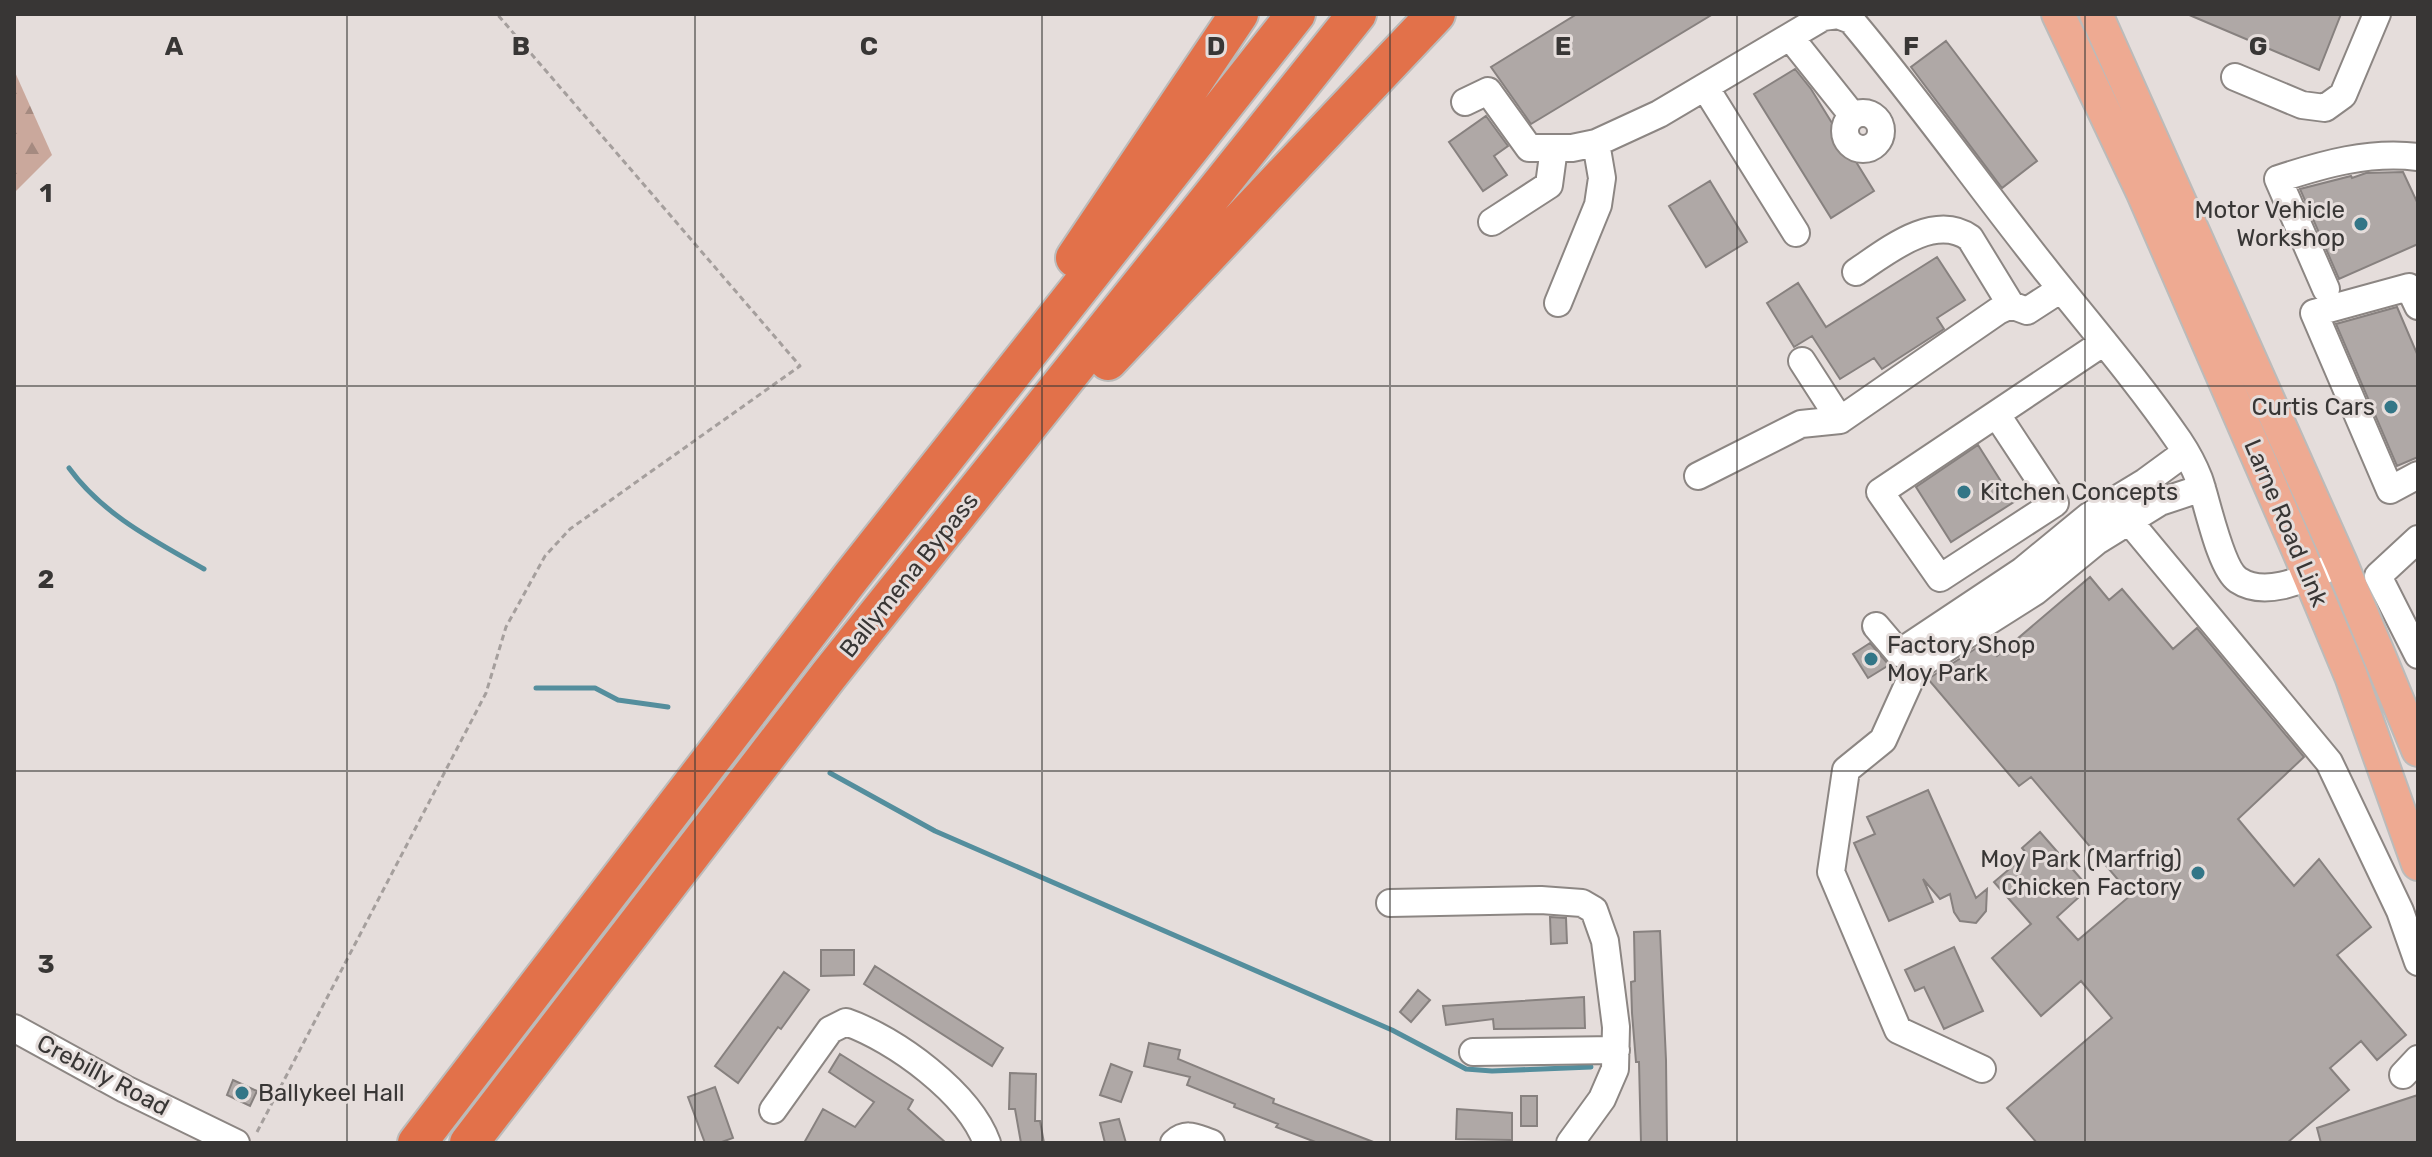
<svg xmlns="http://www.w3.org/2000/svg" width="2432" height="1157" font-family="Rubik,sans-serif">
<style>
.forest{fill:url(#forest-firs)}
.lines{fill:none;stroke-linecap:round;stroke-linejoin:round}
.stream{stroke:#548e9d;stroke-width:5}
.building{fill:#afa8a6;stroke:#87817f;stroke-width:2}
.minor-casing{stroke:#8c8683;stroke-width:30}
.major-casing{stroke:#bbbbba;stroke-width:36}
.highway-casing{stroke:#bbbbba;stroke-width:42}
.path{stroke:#a59f9d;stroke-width:3;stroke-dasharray:6 4;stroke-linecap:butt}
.minor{stroke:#fff;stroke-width:26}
.major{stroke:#eeaa92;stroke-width:32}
.highway{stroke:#e2714a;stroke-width:38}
.grid{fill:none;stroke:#383635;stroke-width:2;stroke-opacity:0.55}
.poi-dot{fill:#337687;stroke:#e5dddb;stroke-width:3}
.labels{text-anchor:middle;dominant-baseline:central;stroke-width:6;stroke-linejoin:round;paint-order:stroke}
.poi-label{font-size:24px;fill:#383635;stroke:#e5dddb;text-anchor:end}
.street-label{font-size:24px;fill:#383635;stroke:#e5dddb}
.grid-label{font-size:26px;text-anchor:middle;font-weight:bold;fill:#383635;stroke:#e5dddb;stroke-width:6;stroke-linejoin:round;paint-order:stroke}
</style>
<defs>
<pattern id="forest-firs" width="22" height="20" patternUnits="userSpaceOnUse" patternTransform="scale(2)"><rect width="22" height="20" fill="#caa89c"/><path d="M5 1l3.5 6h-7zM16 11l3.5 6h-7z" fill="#a58a80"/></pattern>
</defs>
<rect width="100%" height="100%" fill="#e5dddb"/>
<path class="forest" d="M14,70L52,155L14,193Z"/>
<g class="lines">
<path class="stream" d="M69,468C103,515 155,541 204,569
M536,688H595L618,700L668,707
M830,773L935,831L1392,1030L1466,1069L1492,1071L1591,1067"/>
</g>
<path class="building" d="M1577,14H1713L1531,124L1491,67Z
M2187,14H2341L2319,70Z
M1946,41L2037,161L2002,188L1911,67Z
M1795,69L1811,89L1874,191L1831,218L1754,94Z
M1486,116L1508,146L1494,156L1507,175L1483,191L1449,142Z
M2403,172L2418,204V244L2339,279L2300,189L2351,176L2352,178L2366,173Z
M1710,181L1747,242L1706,267L1669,206Z
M1937,257L1965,300L1937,318L1944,329L1882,369L1874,358L1840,379L1812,336L1794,347L1767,303L1798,283L1826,327Z
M2397,307L2418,356V457L2397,466L2336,324Z
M1978,445L2014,502L1951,542L1916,487Z
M2090,577L2109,600L2122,589L2173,649L2197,628L2304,757L2238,819L2294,886L2319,859L2371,927L2337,955L2406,1035L2377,1060L2361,1041L2330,1068L2349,1090L2287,1143H2037L2007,1108L2112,1018L2081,981L2041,1016L1992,958L2031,924L1994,882L2027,854L2022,848L2040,832L2089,888L2057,917L2078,940L2131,895L2031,777L2019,786L1928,679L1986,642L1997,656Z
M1870,643L1889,665L1868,678L1853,654Z
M1928,790L1976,898L1987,889L1986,911L1976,923L1960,921L1954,912L1950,894L1940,899L1923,879L1933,902L1889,921L1854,843L1875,834L1867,817Z
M1550,917L1566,918L1567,943L1551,944Z
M1660,931L1666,1060L1667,1143H1641L1639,1062H1636L1632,1013L1631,982L1635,981L1634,932Z
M1954,947L1983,1011L1944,1029L1924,987L1915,991L1905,970Z
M821,950H854V975L821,976Z
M875,966L1003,1048L992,1066L864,984Z
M784,972L809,990L781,1029L778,1027L738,1083L715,1066Z
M1418,990L1430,1000L1411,1022L1400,1012Z
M1584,997L1585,1028L1494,1029L1493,1019L1446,1025L1443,1006Z
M1149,1043L1180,1050L1178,1059L1274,1099L1273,1103L1376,1143H1318L1276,1127L1278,1124L1234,1107L1235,1104L1187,1085L1190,1077L1144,1066Z
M840,1054L913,1100L908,1109L946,1143H804L823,1109L855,1127L874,1102L829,1072Z
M1111,1064L1132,1072L1121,1102L1100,1095Z
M1010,1073L1036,1074L1035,1121H1040L1044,1143H1021L1015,1109H1009Z
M233,1080L257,1091L250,1106L227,1095Z
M715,1087L733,1138L719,1143H705L688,1097Z
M2418,1095V1143H2321L2317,1128Z
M1521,1096H1537V1126H1521Z
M1457,1109L1512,1113V1140L1456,1139Z
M1119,1119L1126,1143H1105L1100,1123Z"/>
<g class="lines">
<defs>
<path id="minor" d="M1790,37L1853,116
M2235,77L2302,105L2325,108L2343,95L2377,14
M1705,87L1796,233
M1465,102L1488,91L1529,148H1572L1596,143L1659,114L1823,17L1838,15L1851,20C1920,102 1982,190 2049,274C2093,329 2139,383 2179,441C2187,453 2194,466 2199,479C2207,501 2220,568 2238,580C2268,600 2312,575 2341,563
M1845 131a18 18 0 1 1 36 0a18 18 0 1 1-36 0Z
M1492,222L1549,185L1554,148
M1856,272C1886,252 1934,212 1970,238L2011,305
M2326,289L2278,179C2324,164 2369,151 2418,157
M1558,303L1598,205L1602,178L1596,143
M2418,306L2409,287L2314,313L2390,490L2418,475
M1802,361L1840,420L1998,311L2011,305L2027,311L2061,289
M1997,415L2055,503L1940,578L1880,492L2104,342
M1698,476L1801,424L1840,420
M2129,521L2329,762L2400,911L2418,962
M2418,539L2378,576L2418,655
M1876,626L1899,653L2022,571L2089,516L2145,482L2186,452
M1390,903L1541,900L1582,903L1594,910L1605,941L1616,1027L1615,1069L1602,1099L1570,1143
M14,1028L125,1089L236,1143
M1473,1052L1616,1050
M1982,1069L1898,1030L1831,872L1846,770L1883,740L1916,667L2036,591L2097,541L2160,502L2202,488
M2403,1075L2418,1059
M773,1110L830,1030L846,1022C895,1039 969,1093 987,1143
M1174,1143C1187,1131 1196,1138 1211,1143"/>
<path id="major" d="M2058,14L2143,193L2300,554L2351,676L2418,864
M2096,14L2341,563L2418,750"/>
<path id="highway" d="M1075,258L1239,14
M1108,361L1436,14
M417,1143L851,577L1296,14
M469,1143L829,675L1357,14"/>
</defs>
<use href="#minor" class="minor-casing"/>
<use href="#major" class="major-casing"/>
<use href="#highway" class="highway-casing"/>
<path class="path" d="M257,1132L486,693L506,627L545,556L570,529L800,366L497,14"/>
<use href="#minor" class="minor"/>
<use href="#major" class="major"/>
<use href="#highway" class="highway"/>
</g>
<path class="grid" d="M347,14V1143M695,14V1143M1042,14V1143M1390,14V1143M1737,14V1143M2085,14V1143M14,386H2418M14,771H2418"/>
<g class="poi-dot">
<circle cx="2361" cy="224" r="8"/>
<circle cx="2391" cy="407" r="8"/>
<circle cx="1964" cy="492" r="8"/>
<circle cx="1871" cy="659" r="8"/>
<circle cx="2198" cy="873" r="8"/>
<circle cx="242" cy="1093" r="8"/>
</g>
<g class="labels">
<g class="poi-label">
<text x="2345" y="210">Motor Vehicle<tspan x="2345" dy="28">Workshop</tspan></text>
<text x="2375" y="407">Curtis Cars</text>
<text x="1980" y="492" text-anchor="start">Kitchen Concepts</text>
<text x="1887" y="645" text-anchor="start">Factory Shop<tspan x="1887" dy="28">Moy Park</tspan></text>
<text x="2182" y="859">Moy Park (Marfrig)<tspan x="2182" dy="28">Chicken Factory</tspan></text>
<text x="258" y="1093" text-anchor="start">Ballykeel Hall</text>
</g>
<g class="street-label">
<text transform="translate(2286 523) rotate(67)">Larne Road Link</text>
<text transform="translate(909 575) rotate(-51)">Ballymena Bypass</text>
<text transform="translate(103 1075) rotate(28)">Crebilly Road</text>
</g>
</g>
<g class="grid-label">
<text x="174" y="55">A</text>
<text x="521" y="55">B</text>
<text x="869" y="55">C</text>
<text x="1216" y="55">D</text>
<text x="1563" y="55">E</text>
<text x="1911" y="55">F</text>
<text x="2258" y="55">G</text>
<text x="46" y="202">1</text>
<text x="46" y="588">2</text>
<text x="46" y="973">3</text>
</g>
<rect width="2432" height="1157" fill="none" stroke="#383635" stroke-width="32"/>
</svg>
